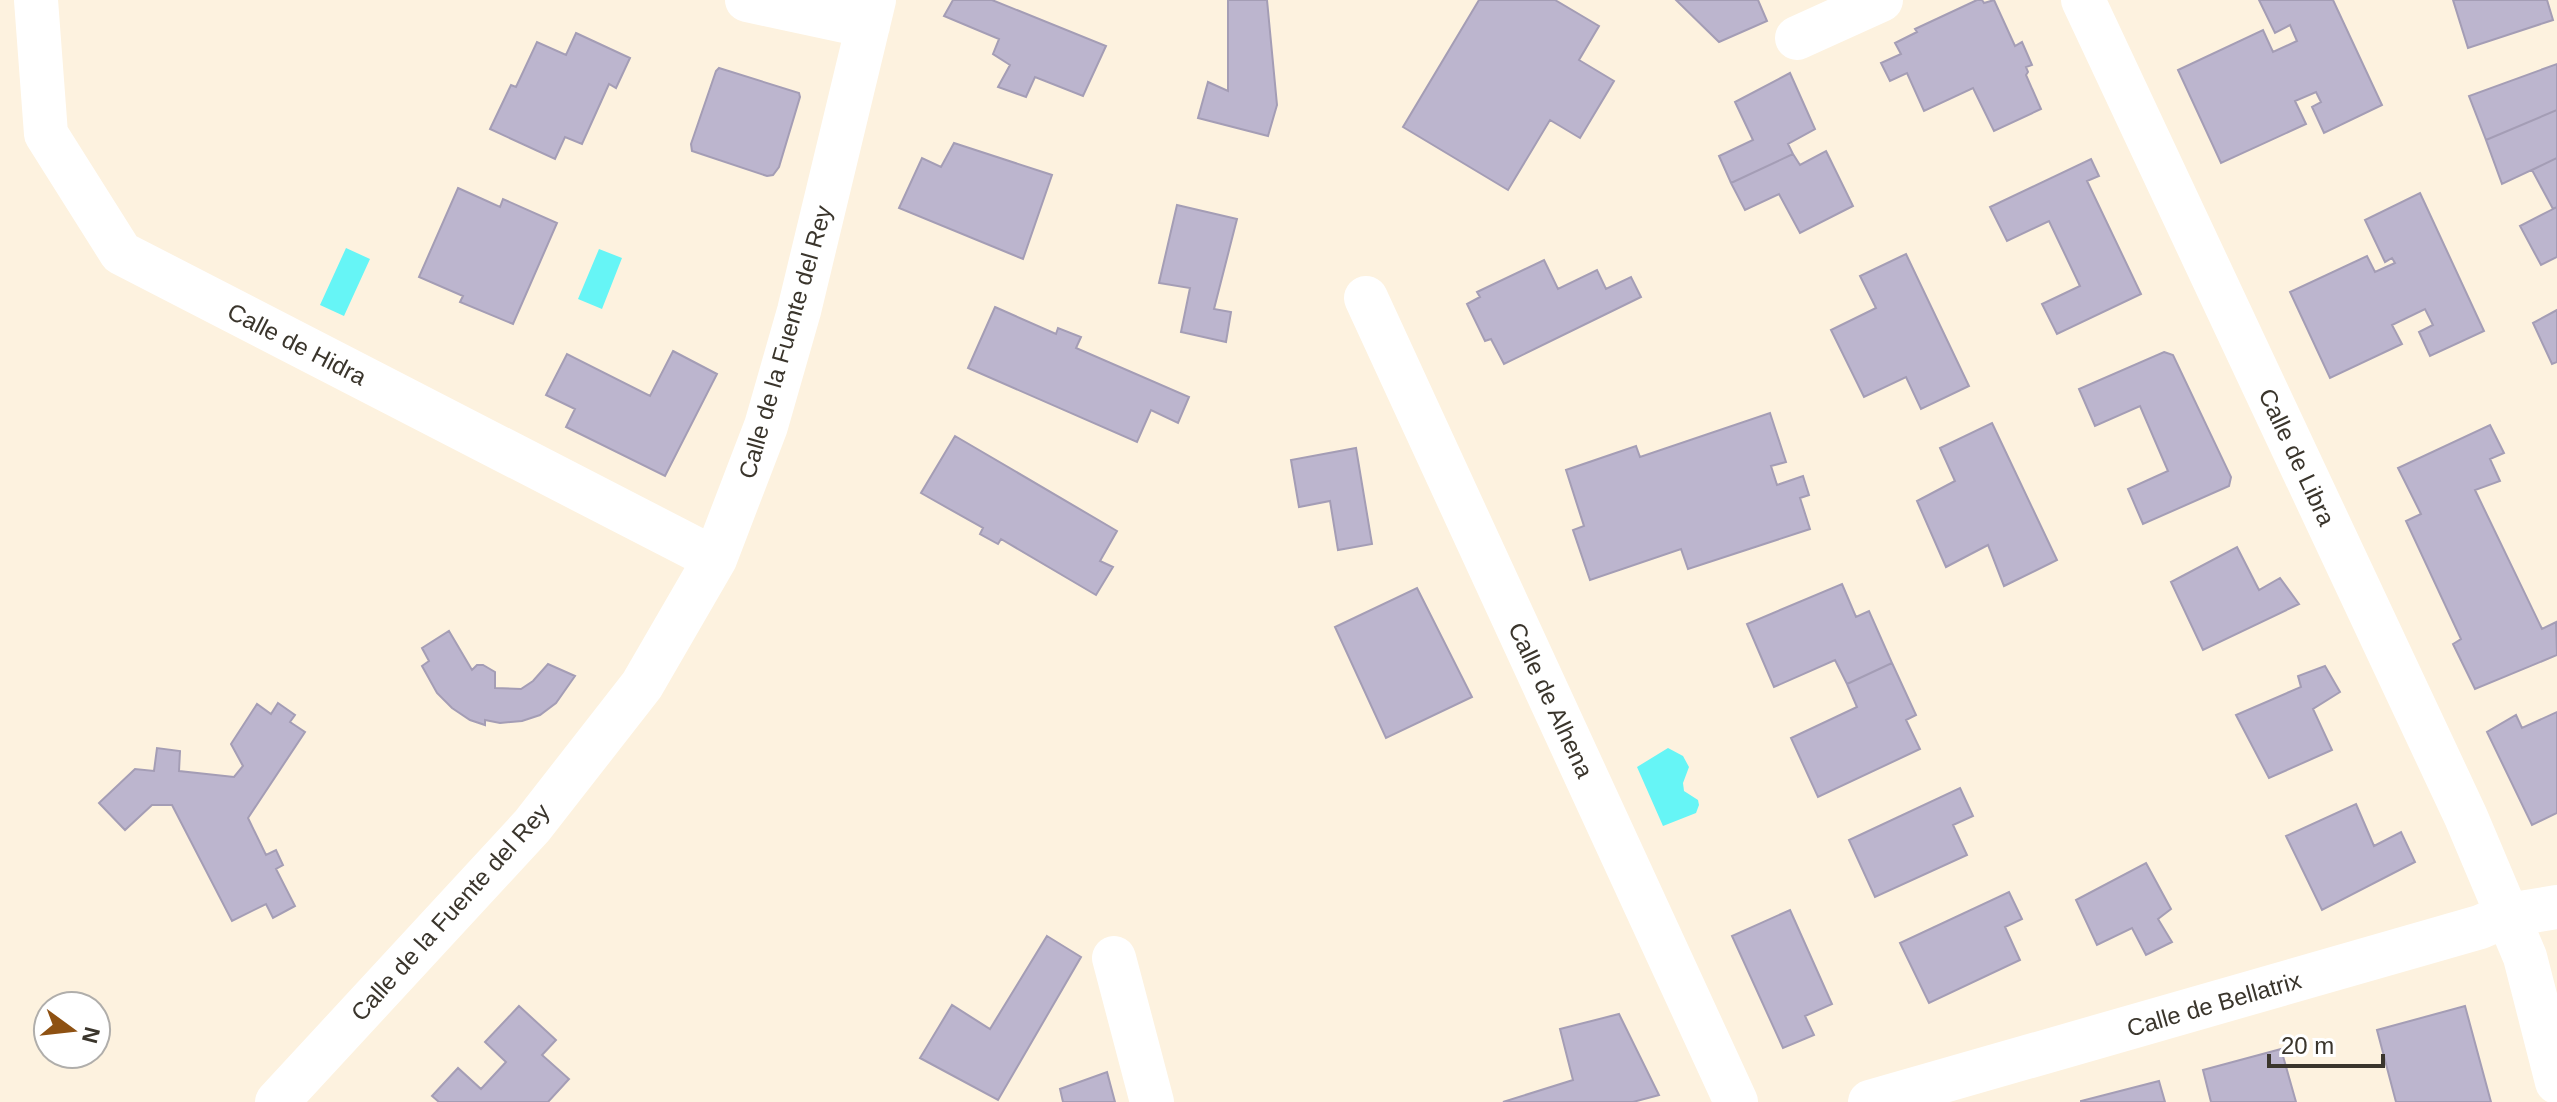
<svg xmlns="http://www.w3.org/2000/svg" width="2557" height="1102" font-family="Helvetica,sans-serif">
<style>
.water{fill:#66f5f6}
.building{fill:#bcb5ce;stroke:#a49db5;stroke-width:2}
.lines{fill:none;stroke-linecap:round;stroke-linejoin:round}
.minor{stroke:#fff;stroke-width:44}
.labels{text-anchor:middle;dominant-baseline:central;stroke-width:8;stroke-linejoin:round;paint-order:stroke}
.street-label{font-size:24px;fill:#3a352c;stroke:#fff}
</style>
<rect width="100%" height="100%" fill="#fdf2df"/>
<path class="water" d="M346,248L370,259L344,316L320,305Z
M599,249L622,258L602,309L578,299Z
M1668,748L1683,756L1689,767L1683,783L1684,791L1698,800L1699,805L1696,813L1663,826L1637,767Z"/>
<path class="building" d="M953,0H992L1106,46L1083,96L1035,77L1026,97L998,87L1010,65L993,54L999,39L944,16Z
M1228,0H1267L1277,105L1268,136L1198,118L1208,82L1228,91Z
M1479,0H1555L1599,26L1579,60L1614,81L1580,138L1550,120L1508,190L1403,127Z
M1676,0H1758L1767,21L1719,42Z
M1977,0H1982L1984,3L1994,0L2015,46L2022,42L2032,65L2026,67L2028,72L2026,75L2041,109L1994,131L1973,88L1924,111L1907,73L1890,81L1881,63L1901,54L1895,43L1917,32L1915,29Z
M2259,0H2333L2382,105L2324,133L2312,107L2321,102L2316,92L2295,101L2306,124L2221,163L2178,70L2263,30L2273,52L2297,41L2290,25L2275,33Z
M2453,0H2547L2553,20L2468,48Z
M576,33L630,58L616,88L609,84L582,144L565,137L555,159L490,129L511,85L516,87L537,42L566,55Z
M2557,64V110L2486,140L2469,96Z
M719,68L799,93L800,97L779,167L773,175L767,176L692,151L691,144L716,71Z
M1790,73L1815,129L1788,144L1793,154L1731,183L1719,156L1753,140L1735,102Z
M2557,110V158L2502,184L2486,140Z
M954,143L1052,175L1023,259L899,208L922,158L941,167Z
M1826,151L1853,206L1800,233L1779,194L1745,210L1731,183L1793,154L1800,165Z
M2557,158V207L2553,209L2532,170Z
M2091,159L2099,176L2087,181L2141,294L2057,334L2042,304L2080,286L2049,221L2007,241L1990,207Z
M458,188L500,207L503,199L557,223L513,324L460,302L463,296L419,277Z
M2420,193L2484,331L2430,356L2419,332L2433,325L2425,309L2392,325L2402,344L2330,378L2290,292L2367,256L2375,272L2395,263L2392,258L2385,262L2365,220Z
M1177,205L1237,219L1214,309L1231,312L1226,342L1181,332L1190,288L1159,283Z
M2557,207V257L2541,265L2520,226Z
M1906,254L1969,386L1921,409L1906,377L1864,397L1831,330L1876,308L1860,276Z
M1544,260L1558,289L1597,270L1606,289L1631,277L1641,297L1504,364L1491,339L1485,341L1467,304L1480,297L1477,292Z
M995,307L1056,334L1058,328L1081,337L1076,348L1189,397L1178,423L1151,410L1137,442L968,368Z
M2557,310V362L2552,364L2533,323Z
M673,351L717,374L665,476L566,427L575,409L546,395L567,354L650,396Z
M2164,352L2173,355L2231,477L2229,486L2143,524L2128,489L2168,471L2140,406L2095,426L2079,389Z
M1770,413L1786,462L1771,466L1777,485L1803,476L1809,495L1800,498L1810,529L1688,569L1681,549L1590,580L1573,530L1584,526L1566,470L1636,446L1640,457Z
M1992,423L2057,560L2004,586L1988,545L1946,567L1917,501L1955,481L1940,448Z
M2490,425L2504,453L2490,459L2500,481L2475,490L2542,629L2556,622L2557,655L2475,689L2453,644L2461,639L2406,521L2421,514L2398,468Z
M955,436L1117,531L1100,561L1113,567L1096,595L1001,539L998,544L980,534L983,528L921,493Z
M1356,448L1372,544L1338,550L1330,501L1299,507L1291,460Z
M2237,547L2259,590L2280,578L2299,604L2203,650L2171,582Z
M1842,584L1856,617L1869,611L1892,663L1847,684L1835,660L1774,687L1747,624Z
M1417,588L1472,697L1386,738L1335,627Z
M449,631L472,670L477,665H483L495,672V688L521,689L533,681L548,664L575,676L556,703L540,715L522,721L500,723L485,720V725L470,720L452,708L437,693L422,666L429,661L422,648Z
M1892,663L1916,715L1906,720L1920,749L1818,797L1791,738L1857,707L1847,684Z
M2325,666L2340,692L2313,709L2332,750L2269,778L2236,715L2301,687L2298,676Z
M278,703L295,715L290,722L305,732L248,818L266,855L276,850L283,865L276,869L295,906L273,918L266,904L232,921L172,805H152L125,830L99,803L135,769L154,771L157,748L180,751L179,771L234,777L243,766L231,744L257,704L271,714Z
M2557,712V813L2532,825L2487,732L2516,715L2522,728Z
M1960,788L1973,816L1953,825L1967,855L1875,897L1849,840Z
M2356,804L2374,846L2401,832L2415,862L2322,910L2286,836Z
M2146,863L2171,909L2158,919L2172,942L2146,955L2132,928L2097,945L2076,900Z
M2009,892L2022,919L2005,927L2020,960L1929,1003L1900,943Z
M1790,910L1832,1004L1805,1016L1814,1035L1783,1048L1732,936Z
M1047,936L1081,957L998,1100L920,1058L952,1005L990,1029Z
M519,1006L556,1040L542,1055L569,1079L548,1102H439L432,1096L458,1068L481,1089L506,1062L485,1042Z
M2465,1006L2491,1102H2396L2377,1030Z
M1619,1014L1659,1095L1633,1102H1503L1573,1080L1560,1029Z
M2281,1049L2296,1102H2211L2203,1070Z
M1107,1072L1115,1102H1063L1060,1089Z
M2159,1081L2165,1102H2081V1101Z"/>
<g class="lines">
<path class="minor" d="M36,0L46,134L121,253L715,559
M747,0L868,26
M2083,0L2466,817L2525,957L2557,1082
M1797,38L1881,0
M1366,298L1736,1102
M1114,958L1152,1102
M277,1102L532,826L642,685L715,559L766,426L799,311L874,0
M1870,1102L2480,927L2508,915L2557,907"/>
</g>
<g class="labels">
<g class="street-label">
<text transform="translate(785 342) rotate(-74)">Calle de la Fuente del Rey</text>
<text transform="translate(297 344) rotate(27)">Calle de Hidra</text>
<text transform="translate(2297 457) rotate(65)">Calle de Libra</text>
<text transform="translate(1551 700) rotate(65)">Calle de Alhena</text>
<text transform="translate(450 912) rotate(-48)">Calle de la Fuente del Rey</text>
<text transform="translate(2214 1004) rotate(-16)">Calle de Bellatrix</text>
</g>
</g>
<g transform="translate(72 1030) rotate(105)"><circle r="38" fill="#ffffff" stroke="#b0aeab" stroke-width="2"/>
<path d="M0-6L14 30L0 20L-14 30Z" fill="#8e5112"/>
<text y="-12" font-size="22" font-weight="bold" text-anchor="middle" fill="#3a352c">N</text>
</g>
<path d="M2269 1054v12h114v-12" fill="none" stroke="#3a352c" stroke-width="4"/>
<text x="2281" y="1054" font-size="24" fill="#3a352c" stroke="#ffffff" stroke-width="6" paint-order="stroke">20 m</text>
</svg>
